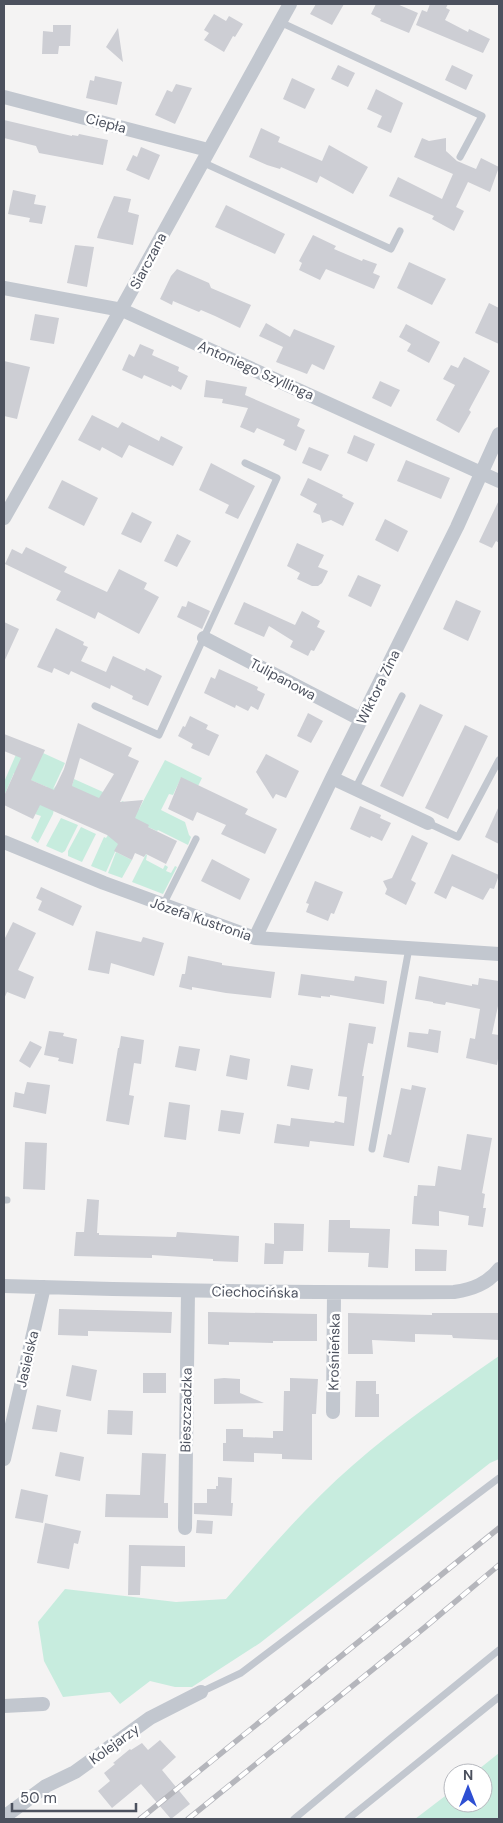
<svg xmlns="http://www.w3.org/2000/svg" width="503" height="1823" font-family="'DM Sans',sans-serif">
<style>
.green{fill:#c7ecde}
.building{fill:#cdced4;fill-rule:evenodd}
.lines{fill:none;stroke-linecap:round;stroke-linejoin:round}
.lane{stroke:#c2c7cf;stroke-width:7}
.street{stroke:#c2c7cf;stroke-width:14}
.rail-casing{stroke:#b5b6bc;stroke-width:5.5}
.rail{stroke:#fff;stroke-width:4;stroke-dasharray:11;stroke-linecap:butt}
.labels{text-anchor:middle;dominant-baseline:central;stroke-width:5;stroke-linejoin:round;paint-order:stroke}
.street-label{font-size:14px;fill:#4c515e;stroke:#fff}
</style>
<rect width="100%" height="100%" fill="#f4f3f3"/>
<path class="green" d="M21,743L65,763L53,789L59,783L53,814L38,843L31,838L41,816L35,814L47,787L14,773L4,796V782Z
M165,760L202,778L198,786L181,778L173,795L169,794L161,810L185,822L189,835L191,837L188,845L158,830L157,831L130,819L106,872L91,866L104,837L106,838L108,835L122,801L131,805L134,809H139Z
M74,779L103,792L108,803L71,789Z
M61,818L78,825L65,851L62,853L46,846Z
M81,827L96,834L82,862L68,856V851Z
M116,852L132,860L122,878L108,873Z
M146,854L147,855L146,860L163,869L165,865L168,867L166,871L171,873L175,866L177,867L163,894L132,882Z
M499,1356V1459L490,1463L260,1643L192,1687H175L150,1681L120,1704L110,1692L63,1697L44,1661L38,1622L65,1589L176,1602L226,1599C266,1553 306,1506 352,1466C398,1425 449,1391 499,1356Z
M499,1753V1819H415L453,1790V1803H483V1773H474Z"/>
<path class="building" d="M316,4H344L332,25L310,14Z
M376,4H397L418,13L409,33L380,21L381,19L371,14Z
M430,4H448L446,8L450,10L445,20L468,32L469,29L490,39L483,53L416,25L422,10L427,12Z
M214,14L226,21L229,16L243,24L235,37L233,36L224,52L204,40L209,33L204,30Z
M53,25H71L70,46H59L58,54H42L43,31L53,32Z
M118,28L123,62L106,47Z
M338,65L355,73L348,87L331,79Z
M452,65L473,75L466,90L445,80Z
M95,76L122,82L117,105L86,98L90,80L94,81Z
M292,78L315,89L305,109L283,99Z
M176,84L192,88L175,124L155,115L167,90L172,92Z
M376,89L403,103L391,133L377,127L382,116L367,109Z
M4,120L72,136V135L78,136L79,134L108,140L103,165L39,153L36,146L4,138Z
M261,128L280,137L278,142L322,161L329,145L368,167L353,194L320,176L317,183L281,167L280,169L267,165L249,157Z
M422,138L429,141L446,138V151L457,161L476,169L481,158L499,167L490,192L468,182L456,207L464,211L454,231L432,219L434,216L389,196L398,177L442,199L453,174L414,157Z
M141,147L160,155L149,180L126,170L133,155L137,157Z
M13,190L36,195L34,204L46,206L42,224L29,222L30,218L8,214Z
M114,196L131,199L128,212L139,215L133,245L97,238L99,231Z
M226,205L285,234L275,254L215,227Z
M313,235L336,246L334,249L362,261L363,259L377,264L373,273L380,276L374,289L326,269L320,280L299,270L302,263L299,261Z
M75,245L94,247L87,287L67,283Z
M409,262L446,279L432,305L397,288Z
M177,269L209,283L211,288L251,305L240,328L215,316V315V316L201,310L199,312L173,301L172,305L160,299L171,276Z
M489,303L499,308V344L475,333Z
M35,314L59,318L54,344L30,340Z
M266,323L290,337L294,329L335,346L324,370L312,364L307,374L276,362L283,347L259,336Z
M406,324L440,342L429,363L407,351L411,344L399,337Z
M140,344L154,350L152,355L179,367L178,371L188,376L181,390L172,385L171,387L144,375L142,379L122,370L129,354L134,357Z
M464,357L490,371L469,410L471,412L459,433L436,420L455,385L443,379L451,365L458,368Z
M4,361L30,367L17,419L4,416Z
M206,380L247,387L245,395L300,419L297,426L305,430L296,451L283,445L285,440L257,428L254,433L240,427L248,408L222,403L223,399L204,397Z
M380,381L400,390L391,407L372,398Z
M92,415L118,428L122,422L159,441L161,436L183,447L173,466L129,445L122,458L102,447L100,451L78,440Z
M354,435L375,444L367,462L347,453Z
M309,447L329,455L321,471L302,463Z
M406,460L450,478L441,499L397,481Z
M211,463L255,486L238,519L225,513L229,505L199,490Z
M308,478L343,495L342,497L354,503L343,526L331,520L322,523L320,515L313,512L317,504L300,495Z
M62,480L98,498L84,526L48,508Z
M499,500V543L496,541L492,548L479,542Z
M132,512L152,522L141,543L121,534Z
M385,519L408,531L398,552L375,540Z
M177,534L191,541L177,567L164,561Z
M297,543L324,555L318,567L328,571L322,583L318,586H312L297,579L300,573L287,566Z
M26,547L67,567L64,572L107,592L119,569L147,583L144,589L159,597L139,634L98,612L95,619L56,600L61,591L5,564L12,549L22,554Z
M358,575L381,585L371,607L348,596Z
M456,600L481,611L468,641L443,629Z
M188,601L210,611L202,629L177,617L182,606L186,607Z
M244,602L295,625L302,611L320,621L317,627L325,631L314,651L311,650L308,656L290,647L293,641L269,626L264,637L234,624Z
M4,622L19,629L4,662Z
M56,628L84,642L83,645L88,647L81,661L106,672L113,656L145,671L146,668L162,676L148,706L132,699L133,696L111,685L110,689L71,671L69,675L54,668L52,673L37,667Z
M219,669L258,687L257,690L265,694L258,710L251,706L248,711L236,705L235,708L204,693L211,677L215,679Z
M420,704L443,715L403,797L380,786Z
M308,713L323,721L311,743L297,736Z
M190,716L208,725L206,729L219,735L209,756L191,748L193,744L178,736L183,726L185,727Z
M78,723L132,748L128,756L139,761L120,802L143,800L135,818L149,825L148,827L177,841L166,864L146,854L144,857L135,853L132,860L114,851L118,844L107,835L40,805L33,819L4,805V796L21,758L4,751V734L45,750L31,780L54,790L64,769ZM80,758L114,774L99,798L72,786Z
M465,725L488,736L448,819L425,808Z
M266,754L299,771L286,798L276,794L273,799L256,772Z
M181,777L248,809L245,814L277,829L265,854L221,834L226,825L197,812L193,821L168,809Z
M360,806L381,815L380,818L391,823L382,841L371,836L370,838L350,829Z
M499,806V844L485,837Z
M412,835L428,843L411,880L416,883L406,905L385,894L387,889L383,881L392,878Z
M452,854L499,875L494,889L490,888L483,900L452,886L446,899L434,893Z
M212,859L250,879L240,900L201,881Z
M315,881L343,892L334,914L331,913L328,921L306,912L309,904L306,903Z
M41,887L82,906L73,926L38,910L42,901L36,898Z
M13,922L36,933L18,970L34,977L25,999L7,992L4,999V940Z
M96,931L141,942L143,937L164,943L154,976L111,963L109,974L88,970Z
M188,956L222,963V965L275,972L271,998L226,993L192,987V990L179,987L182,974H185Z
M301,974L354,981L355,976L387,981L384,1004L330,995V997L321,996V998L298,995Z
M419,976L472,986V984L478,985L479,978L499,981V1006H498L492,1034L499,1035V1053L497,1065L466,1058L470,1038L475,1039L480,1009L446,1002L445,1005L433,1003V1002L415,999Z
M349,1023L376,1027L373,1044L368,1043L362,1076H364L354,1146L310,1141L309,1147L274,1143L277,1124L290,1126L291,1118L334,1123L335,1121L344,1123L347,1097L338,1096Z
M429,1029L441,1031L438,1053L407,1047L409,1032L428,1034Z
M49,1031L64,1033L63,1036L77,1039L73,1064L58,1061L59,1058L44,1055Z
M121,1036L144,1040L141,1064L134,1063L129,1095L134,1096L129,1125L106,1121L118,1048H119Z
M30,1041L42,1047L30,1068L19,1061Z
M179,1046L200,1049L196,1071L175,1067Z
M230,1055L250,1059L247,1080L226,1076Z
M291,1065L313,1069L309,1090L287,1086Z
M27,1082L50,1085L46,1114L13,1107L15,1092L24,1094Z
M412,1085L426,1088L409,1163L383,1157L388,1134L391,1135L401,1088L411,1090Z
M169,1102L190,1105L186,1140L164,1137Z
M221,1110L244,1113L240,1134L218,1131Z
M467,1134L492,1138L482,1193L485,1194L483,1208H486L483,1227L468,1225L469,1216L439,1211V1226L412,1224L414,1196H417L418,1185L435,1186L438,1166L461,1170Z
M25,1142L47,1143L45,1190L23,1189Z
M87,1199L99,1200L97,1233H99V1235L176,1237L177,1232L239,1236L238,1262L213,1261V1259L152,1255V1258L74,1256L76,1232H84Z
M329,1220H350V1228L390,1229L388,1268L368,1267L369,1253L328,1252Z
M274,1223L304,1224L303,1251H284L283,1264H264L265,1243L274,1244Z
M415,1249L447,1250L446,1271H415Z
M59,1309L172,1312L171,1333L88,1331V1336L58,1335Z
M208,1312L317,1314V1341H273V1343L229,1342V1345L208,1344Z
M348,1313L432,1315V1313H499V1340L453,1338L452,1335L415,1334V1342L372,1340L373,1354H348Z
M72,1365L97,1370L91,1401L66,1396Z
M143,1373H166V1393H143Z
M224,1378L240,1379V1393L264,1403L214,1404V1379Z
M290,1378L318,1379L316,1414H312V1460L282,1459V1454L254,1453V1462L223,1461V1443H226V1429H243V1437L273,1438V1431H283L284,1391H290Z
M356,1381H376V1394H379V1417H355Z
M37,1405L61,1410L57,1432L32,1429Z
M108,1410L133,1411L132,1435L107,1434Z
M60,1452L84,1457L80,1481L55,1476Z
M142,1453L166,1454L164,1503H168V1518L105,1517L106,1494L140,1495Z
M218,1477L232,1478L231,1503H233L232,1516L194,1514V1503H207V1489H216V1486H218Z
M21,1489L48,1495L43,1523L15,1518Z
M197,1520L213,1521L212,1534L196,1533Z
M45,1523L81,1531L78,1544L74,1543L69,1569L37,1563Z
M129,1545L185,1546V1567L141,1566L140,1595H128Z
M160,1740L176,1757L162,1770L190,1804L171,1819L141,1784L112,1808L98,1791L110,1781L104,1773L115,1764L113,1763L130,1749L131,1750L142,1743L148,1750Z"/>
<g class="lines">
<path class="lane" d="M280,22L482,116L460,157
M202,162L391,249L400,231
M95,706L159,735L277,478L245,463
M355,789L402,696
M428,823L458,837L499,760
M163,905L196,839
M372,1149L409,948
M4,1200H7
M201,1692L241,1673L499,1478
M294,1819L391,1738L499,1650
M348,1819L499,1697"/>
<path class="street" d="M4,97L208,150
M4,288L122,310L499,481
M4,518C101,348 195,175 290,4
M204,638L362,720
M332,778L428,823
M4,842L104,883L255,938L499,954
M255,938L332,778L457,527L499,434
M4,1286C154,1291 304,1293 454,1292C473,1289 487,1284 499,1269
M333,1412L334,1293
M4,1459L44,1287
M185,1528L188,1291
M4,1706L43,1704
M4,1817L46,1786L75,1772L150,1718L201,1692"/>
<defs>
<path id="rail" d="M140,1819L499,1528
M188,1819L424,1628L499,1565"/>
</defs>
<use href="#rail" class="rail-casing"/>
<use href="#rail" class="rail"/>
</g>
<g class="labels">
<g class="street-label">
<text transform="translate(106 123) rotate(15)">Ciepła</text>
<text transform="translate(148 261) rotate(-62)">Siarczana</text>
<text transform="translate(256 370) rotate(24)">Antoniego Szyllinga</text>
<text transform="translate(283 679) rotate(28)">Tulipanowa</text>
<text transform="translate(378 687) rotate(-64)">Wiktora Zina</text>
<text transform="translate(201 919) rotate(19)">Józefa Kustronia</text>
<text transform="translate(255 1292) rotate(1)">Ciechocińska</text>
<text transform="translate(334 1352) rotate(-89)">Krośnieńska</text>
<text transform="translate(27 1359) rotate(-77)">Jasielska</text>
<text transform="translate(186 1410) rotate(-89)">Bieszczadzka</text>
<text transform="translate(114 1744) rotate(-36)">Kolejarzy</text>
</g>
</g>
<rect width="503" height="1823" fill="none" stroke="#4c515e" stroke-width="10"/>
<g transform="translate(468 1788)"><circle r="24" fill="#ffffff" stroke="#b7b9bf"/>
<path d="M0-4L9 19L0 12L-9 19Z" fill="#2e4fd3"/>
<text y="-8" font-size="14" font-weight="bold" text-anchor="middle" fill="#4c515e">N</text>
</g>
<path d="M12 1803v8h124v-8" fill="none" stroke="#4c515e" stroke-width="2.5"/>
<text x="20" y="1803" font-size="15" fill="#4c515e" stroke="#ffffff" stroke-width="4" paint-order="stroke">50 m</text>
</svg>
